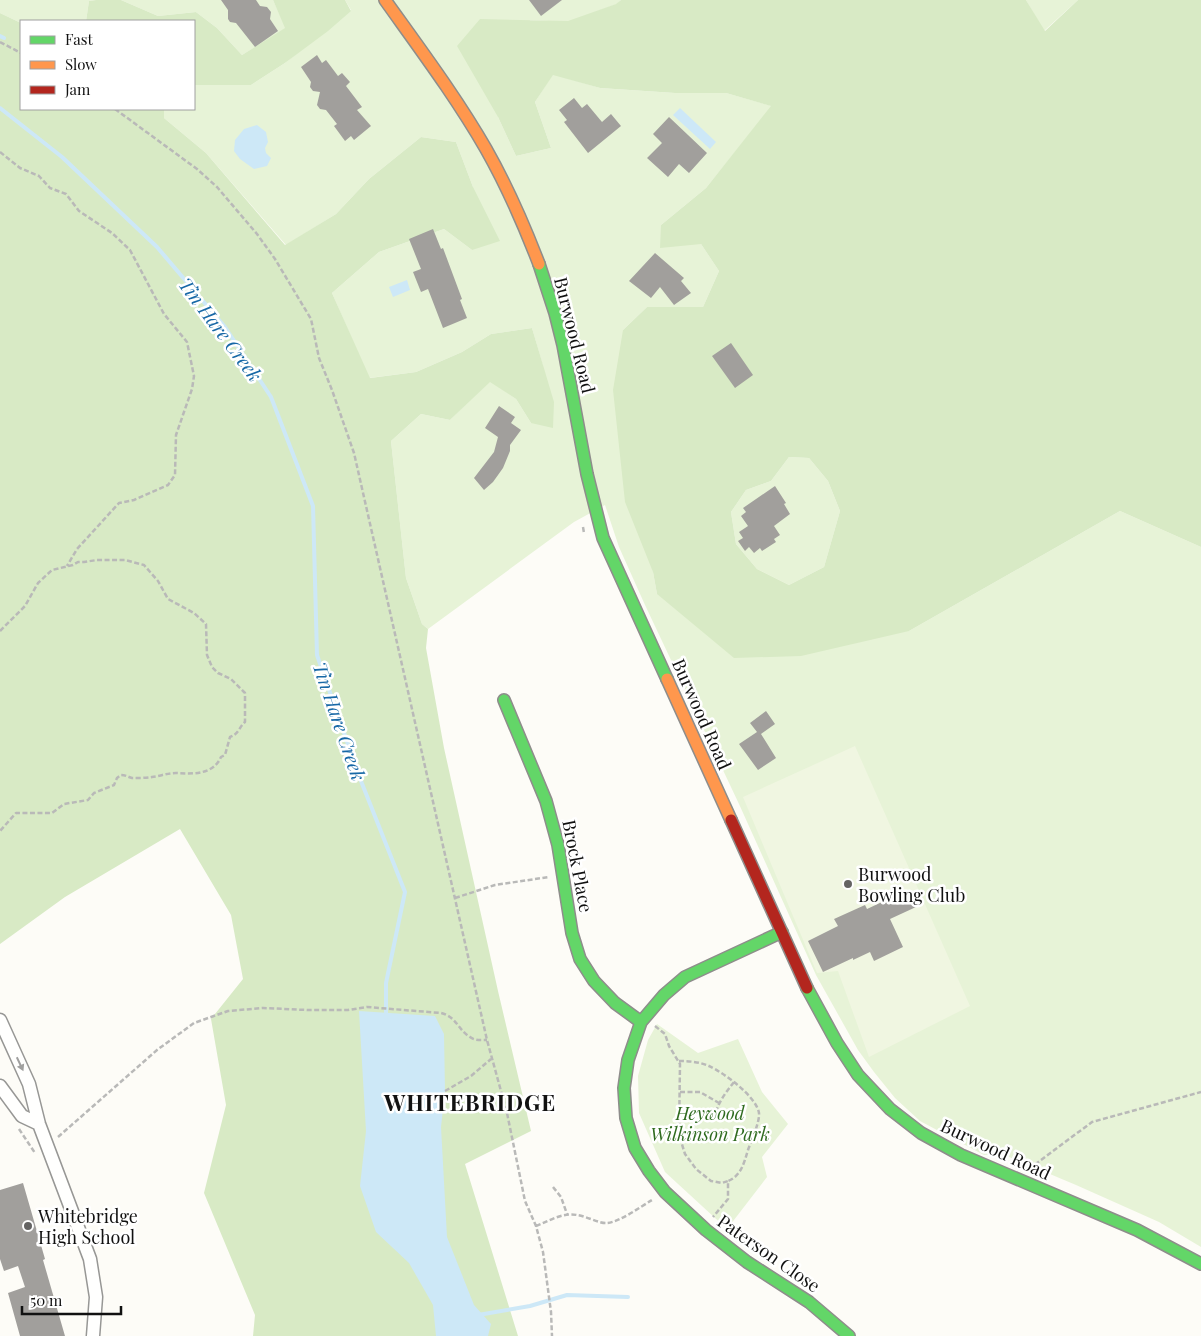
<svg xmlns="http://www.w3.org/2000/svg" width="1201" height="1336" font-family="'Playfair Display',serif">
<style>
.green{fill:#e7f3d7}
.forest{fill:#d8eac5;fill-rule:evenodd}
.pitch{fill:#f0f6e1}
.water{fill:#cde8f7}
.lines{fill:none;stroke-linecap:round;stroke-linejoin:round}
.stream{stroke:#cde8f7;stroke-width:4}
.building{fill:#a19f9c}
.street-casing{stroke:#979795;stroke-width:15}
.fast-casing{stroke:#8e8d8b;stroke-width:14}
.slow-casing{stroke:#8e8d8b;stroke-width:14}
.jam-casing{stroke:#8e8d8b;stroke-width:14}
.path{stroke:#b9b9b8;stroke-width:2.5;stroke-dasharray:5 2.5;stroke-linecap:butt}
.street{stroke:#fffffe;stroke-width:12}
.fast{stroke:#63d668;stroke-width:11}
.slow{stroke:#ff974d;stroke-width:11}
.jam{stroke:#b3261e;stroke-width:11}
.oneway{fill:#a0a09f}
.poi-dot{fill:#646362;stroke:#fff;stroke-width:2}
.labels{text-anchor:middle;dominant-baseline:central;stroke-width:5;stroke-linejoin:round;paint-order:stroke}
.street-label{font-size:18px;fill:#111;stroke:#fff}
.poi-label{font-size:18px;fill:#111;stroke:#fff;text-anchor:start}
.park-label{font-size:18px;font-style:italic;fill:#2f6b1f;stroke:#fff}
.water-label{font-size:19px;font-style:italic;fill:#1768a6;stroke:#fff}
.district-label{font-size:22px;font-weight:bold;letter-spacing:1px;fill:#111;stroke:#fff}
</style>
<rect width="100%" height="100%" fill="#fdfcf7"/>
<path class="green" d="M0,0H96L89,1L86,21H21V23L0,13Z
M121,0H273L286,28L242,55L217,28L196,12L158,16Z
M345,0H621L617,4L568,22L530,20L498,117L516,156L551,148L535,102L553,74L600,88L675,93H726L772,106L706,188L661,225L701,244L719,271L703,307H647L623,330L653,572L657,594L909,631L1120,511L1201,547V1247L1159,1222L1076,1185L1002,1154L984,1155L920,1121L895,1098L874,1072L858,1050L816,975L739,804L645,605L619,547L605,505L574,522L428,629L422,624L406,578L391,441L421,414L450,420L490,381L516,399L531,423L543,366L532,328L491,334L462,352L416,372L369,378L332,293L379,252L444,229L472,250L473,187L456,142L421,137L369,179L336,214L286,245L206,153L164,118V109H194V85H251L285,63L351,10Z
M1026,0H1078L1044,31Z
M789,457L809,458L828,481L840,511L824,567L789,585L757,569L736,544L731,512L746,490L771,481Z
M657,1024L698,1053L738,1039L762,1092L788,1124L762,1157L767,1177L727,1229L665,1172L639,1113L638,1076L648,1040Z"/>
<path class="forest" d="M96,0H121L158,16L196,12L217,28L242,55L285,28L273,0H345L351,11L328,31L285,63L251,85H194V21H86L89,1Z
M621,0H1026L1045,31L1078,0H1201V547L1120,511L909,631L801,656L734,658L657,594L653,572L625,502L613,390L623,330L647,307H703L719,271L701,244L660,248L661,225L706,188L771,106L726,93H675L600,88L553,75L535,102L551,148L516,156L498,117L457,46L480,19L568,21L616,4ZM789,457L809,458L828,481L840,511L824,567L789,585L757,569L736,544L731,512L746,490L771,481Z
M0,13L21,23V109H164V118L206,153L285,245L336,214L369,179L421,137L456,142L473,187L500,241L472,250L444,229L379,252L332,293L370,378L416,372L462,352L491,334L532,328L554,402L553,428L531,423L516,399L490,382L450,420L421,414L391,441L406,578L422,624L428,629L426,648L444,748L498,991L531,1131L465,1164L518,1336H253L255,1315L204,1193L226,1105L211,1019L243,979L231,915L180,829L65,897L0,944Z"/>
<path class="pitch" d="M855,746L970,1006L869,1057L838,971L817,973L743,797Z"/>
<path class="water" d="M680,108L716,142L710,149L673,115Z
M257,125L266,132L268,142L265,148L266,153L271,158L267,166L254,169L240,159L234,151L235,140L244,129Z
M407,280L410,290L393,297L389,287Z
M359,1011L435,1016L444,1034L445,1091L441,1127L447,1237L474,1305L491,1324L488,1336H436L433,1305L409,1263L376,1232L360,1186L366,1131Z"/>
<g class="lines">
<path class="stream" d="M0,36L4,38
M0,108L62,157L157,247L225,327L271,397L313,506L317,655L359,776L405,892L386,983V1018
M478,1315L530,1306L567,1295L628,1297"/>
</g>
<path class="building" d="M221,0H256L260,6L267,7L271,12L270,19L278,31L255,47L236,23L230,22L228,19V10Z
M529,0H562L541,16Z
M317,55L322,63L326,60L338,76L342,73L350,82L346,86L362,107L357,110L371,126L354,140L351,136L345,141L334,126L337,124L326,110L320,109L317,105L320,92L313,91L310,87L311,82L301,67Z
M574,98L582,108L587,104L602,122L611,114L621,126L588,153L564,122L567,120L559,110Z
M669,117L707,153L689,173L679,164L668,177L647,158L662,143L653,134Z
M433,229L441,249L443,248L462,299L460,300L467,318L443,328L428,289L421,292L413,272L421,269L409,239Z
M655,253L684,278L681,281L691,293L674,305L660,287L651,298L629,281Z
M731,343L753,375L735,388L712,356Z
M499,406L515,417L511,423L521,430L510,445V451L503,468L493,482L484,490L474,478L494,452L498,437L485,428Z
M775,486L786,503L784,504L790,514L774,526L780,535L774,539L776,542L762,551L760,548L754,553L749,547L745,551L738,541L743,538L739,532L748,526L741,516L746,512L743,508Z
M766,711L775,724L761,734L776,758L758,770L739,744L757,732L750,723Z
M908,891L916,907L890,919L903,947L874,961L870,952L853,960V958L823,972L808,941L838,926L834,919L865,905L867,909L882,902L883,904Z
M23,1183L45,1259L43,1260L65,1336H20L8,1293L25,1287L18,1266L4,1271L0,1259V1190Z"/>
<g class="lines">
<defs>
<path id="street" d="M0,1020L29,1084L39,1124L90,1259L96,1297L93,1336
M0,1086L22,1116L39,1124"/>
<path id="fast" d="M539,264L555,313L563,345L587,474L603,538L667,679
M504,700L546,801L558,845L572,933L580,959L594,981L615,1003L641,1022
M782,932L685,977L664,995L641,1022L628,1060L624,1088L626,1118L635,1148L649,1171L665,1192L706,1230L747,1262L809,1302L849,1336
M807,988L837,1043L858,1075L890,1109L921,1133L961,1155L1137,1230L1201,1264"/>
<path id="slow" d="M385,0C420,49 456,97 486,149C507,186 524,225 539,264
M667,679L731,820"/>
<path id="jam" d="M731,820L807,988"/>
</defs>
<use href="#street" class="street-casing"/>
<use href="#fast" class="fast-casing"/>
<use href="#slow" class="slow-casing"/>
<use href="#jam" class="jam-casing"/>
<path class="path" d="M0,42L21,53
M115,109L197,169L217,187L257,234L275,259L311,319L319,358L332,390L354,453L487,1040L507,1113L525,1201L536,1226L543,1252L551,1312L552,1336
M0,152L20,168L39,176L50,188L66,194L79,211L112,233L130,250L164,314L187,342L194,376L192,389L176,435L175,475L168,485L134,500L119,503L77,549L67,566
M583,527L584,533
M0,631L25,606L38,583L52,570L73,565L78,562H84L97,560H125L144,565L158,581L168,599L194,613L206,624L207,655L212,667L218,673L231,679L245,693V722C239,727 239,734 230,737L225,755L221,757C213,775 193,774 176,773C168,773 160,776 152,777C146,778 138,778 132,778C128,777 126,775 121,775L117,778L114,785L94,793L88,800L64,804L52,813H16L0,831
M455,898L495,885L549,877
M655,1026L665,1034L669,1046L680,1064L679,1135L685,1154L696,1169L711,1181L722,1183L728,1181V1199L713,1217
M679,1061C689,1061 700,1062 709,1066C724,1073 756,1096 759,1113C760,1122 751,1141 748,1150C744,1163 741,1176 728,1181
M445,1091L471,1076L491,1059
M680,1092H700L719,1103
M716,1112C719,1101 727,1091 734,1082
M19,1129L35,1153
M58,1137L157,1050L194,1023L228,1011L263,1008L307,1010H348L367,1007L441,1013C457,1017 458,1030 470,1037C475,1041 481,1040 487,1040
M1029,1169L1092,1122L1201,1092
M553,1187L561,1197L567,1214
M536,1226C549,1221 563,1212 577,1215C586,1216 600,1224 607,1223C620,1222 640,1207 652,1200"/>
<use href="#street" class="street"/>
<use href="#fast" class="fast"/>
<use href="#slow" class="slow"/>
<use href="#jam" class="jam"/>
</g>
<defs><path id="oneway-solid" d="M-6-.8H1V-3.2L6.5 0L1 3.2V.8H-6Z" transform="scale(1.25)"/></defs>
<use class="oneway" href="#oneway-solid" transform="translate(20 1064) rotate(65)"/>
<g class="poi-dot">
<circle cx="848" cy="884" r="5"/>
<circle cx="28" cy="1226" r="5"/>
</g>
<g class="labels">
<g class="street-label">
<text transform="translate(575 335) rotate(76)">Burwood Road</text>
<text transform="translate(702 714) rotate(66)">Burwood Road</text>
<text transform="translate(578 866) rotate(79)">Brock Place</text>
<text transform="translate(996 1149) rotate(25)">Burwood Road</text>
<text transform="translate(769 1253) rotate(35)">Paterson Close</text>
</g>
<g class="poi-label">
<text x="858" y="874">Burwood<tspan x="858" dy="21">Bowling Club</tspan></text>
<text x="38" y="1216">Whitebridge<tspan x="38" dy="21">High School</tspan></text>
</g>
<g class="park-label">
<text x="710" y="1113">Heywood<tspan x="710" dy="21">Wilkinson Park</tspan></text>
</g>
<g class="water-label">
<text transform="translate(221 329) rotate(53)">Tin Hare Creek</text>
<text transform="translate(340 721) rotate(71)">Tin Hare Creek</text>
</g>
<g class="district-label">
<text x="470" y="1102">WHITEBRIDGE</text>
</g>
</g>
<rect x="20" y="20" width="175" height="90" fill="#ffffff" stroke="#a0a0a0"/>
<rect x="30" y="36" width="25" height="8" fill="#63d668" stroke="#a0a0a0"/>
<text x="65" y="45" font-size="15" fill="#111111">Fast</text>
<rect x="30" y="61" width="25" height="8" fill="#ff974d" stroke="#a0a0a0"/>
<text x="65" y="70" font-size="15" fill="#111111">Slow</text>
<rect x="30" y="86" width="25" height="8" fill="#b3261e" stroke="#a0a0a0"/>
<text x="65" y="95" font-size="15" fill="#111111">Jam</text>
<path d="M22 1306v8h99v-8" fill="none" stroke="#111111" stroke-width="2.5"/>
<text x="30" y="1306" font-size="15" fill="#111111" stroke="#ffffff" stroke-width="4" paint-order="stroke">50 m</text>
</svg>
